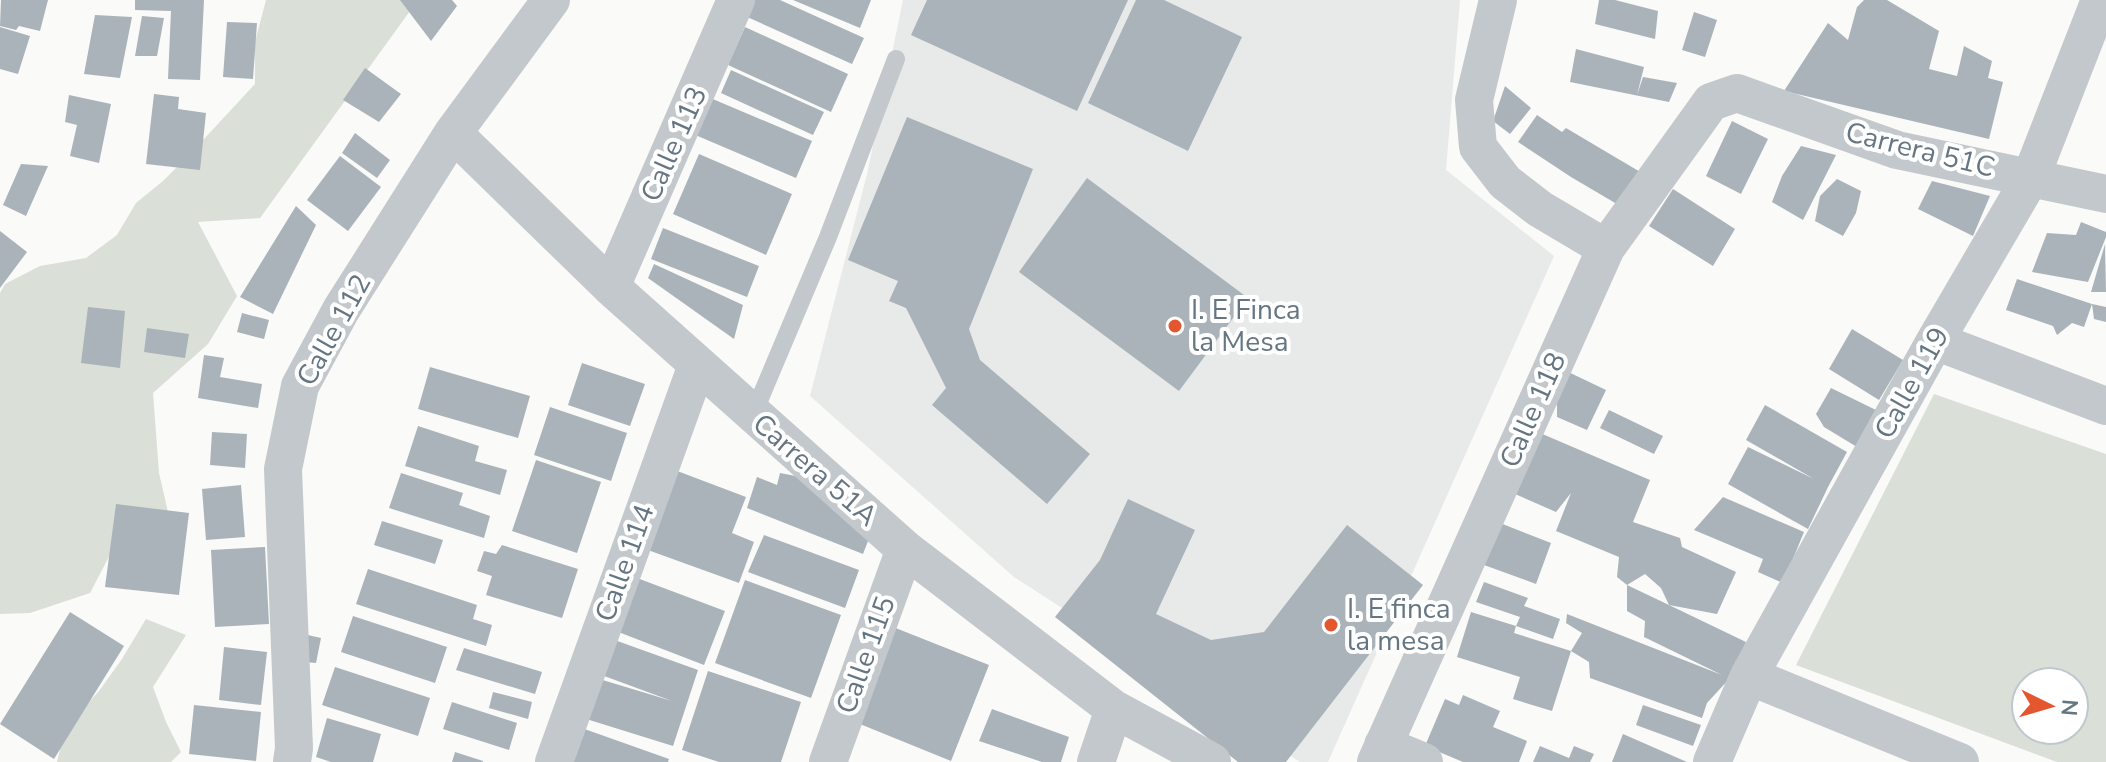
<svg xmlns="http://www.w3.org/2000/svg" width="2106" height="762" font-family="'Nunito Sans',sans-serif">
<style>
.built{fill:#e8e9e9}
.green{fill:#dadfd7;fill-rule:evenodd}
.building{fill:#aab3b9}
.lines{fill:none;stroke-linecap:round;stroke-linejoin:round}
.service{stroke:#c3c8cc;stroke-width:18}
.minor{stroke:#c3c8cc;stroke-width:38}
.poi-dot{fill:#e4572e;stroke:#fff;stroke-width:3}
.labels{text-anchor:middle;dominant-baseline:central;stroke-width:8;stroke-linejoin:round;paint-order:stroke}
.street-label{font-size:28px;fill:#657683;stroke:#fff}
.poi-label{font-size:28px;fill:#657683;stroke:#fff;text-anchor:start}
</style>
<rect width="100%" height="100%" fill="#fafaf8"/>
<path class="built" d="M903,0H1460L1446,170L1554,256L1328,762H1300L1014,577L810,396L867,174Z"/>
<path class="green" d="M266,0H418L260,218L198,222L237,296L208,344L153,393L159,473L177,551L115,545L90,593L30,613L0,614V293L5,284L40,266L86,258L117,235L136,203L163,181L191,153L255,84V42Z
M1934,394L2106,454V762H2057L1796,665ZM2026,682H2074V730H2026Z
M146,619L186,635L153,687L166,722L181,752L171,762H57L65,729L99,691L122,659Z"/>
<path class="building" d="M1,0H48L40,31L19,26L16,30L0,26Z
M135,0H204L200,80L168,79L171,11L135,10Z
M400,0H452L457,6L431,41Z
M753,0H780L864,38L852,64L745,16Z
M793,0H871L860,28Z
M927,0H1128L1077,111L911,35Z
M1136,0H1164L1242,37L1188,151L1088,103Z
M1599,0H1615L1658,11L1655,39L1595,24Z
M1864,0H1887L1939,31L1929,69L1957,76L1964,46L1992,61L1988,78L2003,82L1989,139L1784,91L1828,23L1848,40L1857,7Z
M1694,12L1717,20L1705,57L1682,50Z
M95,15L132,17L120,78L84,74Z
M142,16L164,18L157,56H135Z
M227,22L257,23L253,79L223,77Z
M0,27L30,36L18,74L0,69Z
M745,27L848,74L831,112L728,65Z
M1576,49L1644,67L1637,95L1643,77L1677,83L1669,102L1570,82Z
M365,68L401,94L379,122L343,100Z
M731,70L824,112L813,135L721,93Z
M1505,86L1531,108L1510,134L1493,121Z
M154,94L179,97L178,109L206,113L200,170L146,164Z
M69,95L111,104L99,163L70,156L77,125L65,122Z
M708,97L812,141L796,178L693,134Z
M1537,115L1562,132L1566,128L1647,176L1627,210L1571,177L1518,142Z
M907,117L1033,169L969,329L980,360L1090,454L1047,504L932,405L946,388L906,308L889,301L898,281L848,260Z
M1732,121L1768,139L1741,194L1706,176Z
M355,133L390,160L377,178L342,153Z
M1801,146L1836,155L1803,220L1772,202L1782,176Z
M699,154L792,194L766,255L673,214Z
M340,156L381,187L348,231L307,200Z
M21,164L48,166L26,216L3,205Z
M1087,178L1248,298L1179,391L1019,272Z
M1837,179L1861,191L1856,213L1843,236L1815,221L1820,196Z
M1932,181L1990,196L1973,236L1918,209Z
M1673,189L1735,229L1713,266L1649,226Z
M296,206L316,225L273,314L240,297Z
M2081,222L2106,232V237L2088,282L2032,272L2047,233L2076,235Z
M663,228L759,266L747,297L651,259Z
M0,231L27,252L0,288Z
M2105,244L2106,292H2091Z
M654,264L743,305L734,339L648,278Z
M2017,279L2092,304L2084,327L2072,323L2057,335L2053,326L2006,310Z
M2092,304L2106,307V322L2094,319Z
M88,307L125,311L120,368L81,363Z
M242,313L269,320L264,339L237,332Z
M147,328L189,334L185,358L144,352Z
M1852,329L1903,360L1879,400L1829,369Z
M204,355L224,358L220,377L262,384L258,408L198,398Z
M582,363L645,384L630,426L568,405Z
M430,367L530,396L518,438L418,409Z
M1562,369L1606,390L1587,430L1557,417V405L1547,401Z
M1831,388L1878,411L1857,447L1824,427L1816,414Z
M1765,405L1847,452L1828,487L1808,529L1728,484L1748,447L1814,479L1746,440Z
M550,407L627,433L611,481L534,455Z
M1609,410L1663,436L1654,454L1600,428Z
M418,426L479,446L475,461L507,470L500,495L405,466Z
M212,432L247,434L245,468L210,465Z
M1540,433L1650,480L1633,522L1680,538L1682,547L1736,572L1717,614L1669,605L1746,642L1729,679L1707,703L1702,718L1590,678L1589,662L1571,651L1582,633L1566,623L1567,614L1722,675L1644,637L1645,621L1627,611V585L1669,605L1661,588L1645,574L1627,585L1617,577L1619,557L1556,531L1571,493L1556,512L1515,494Z
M536,460L601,482L577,553L512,531Z
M664,466L746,497L732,533L754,542L739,583L634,545Z
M401,473L463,493L459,505L490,516L484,538L389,508Z
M780,473L806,478L870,536L863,554L747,508L757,477L777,485Z
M241,485L245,537L206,540L202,489Z
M1723,497L1804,532L1783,583L1758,572L1763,559L1694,530Z
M1128,499L1195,530L1156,614L1211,640L1264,632L1347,525L1423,585L1286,762H1238L1055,617L1100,560Z
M116,504L189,513L179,595L105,587Z
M382,521L443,540L435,564L374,545Z
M1500,523L1551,543L1536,584L1484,565Z
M764,535L859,570L845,608L748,572Z
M502,545L578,569L562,618L486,595L492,576L477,571L484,551L496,554Z
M265,547L269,624L215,627L211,550Z
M368,569L477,605L473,619L492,625L486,646L356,604Z
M629,575L725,611L704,665L608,628Z
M745,580L841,615L811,698L715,663Z
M1484,582L1528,598L1524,606L1560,619L1553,639L1516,626L1520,617L1476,602Z
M70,612L124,646L54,759L0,724Z
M1471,612L1516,626L1514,633L1571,651L1552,711L1513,699L1520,677L1457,657Z
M353,616L447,647L435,683L341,652Z
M893,627L989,665L951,761L855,722Z
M299,633L321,638L316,663L294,661Z
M609,638L698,670L673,746L583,718L596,678L672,701L596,673Z
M224,647L267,652L261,705L219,700Z
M464,648L542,672L535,694L456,670Z
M335,667L430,698L418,736L322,705Z
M708,671L801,702L781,762H719L682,750Z
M493,692L532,702L528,719L489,708Z
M1463,695L1500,711L1493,727L1527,741L1519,762H1463L1425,746L1445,699L1459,705Z
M452,702L517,723L509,750L443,729Z
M194,705L261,712L256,761L189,754Z
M1643,705L1701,725L1693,746L1636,725Z
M992,709L1069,737L1061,762H1042L979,741Z
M327,718L381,734L373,762H331L316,757Z
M576,726L669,759L668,762H564Z
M1623,734L1687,762H1612Z
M1540,746L1569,758L1574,746L1594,754L1590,762H1533Z
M455,752L483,761V762H452Z"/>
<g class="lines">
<path class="service" d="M753,415L828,237L896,59"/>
<path class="minor" d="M1498,0L1474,100L1478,147L1505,182L1540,209L1606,248
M453,133L611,287L905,549L1114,709L1212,762
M611,287L736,0
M1935,341L2106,406
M1749,676L1960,762
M1383,745L1424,762
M292,762L294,748L283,469L300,386L341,310L453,133L551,0
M554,762L697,365
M828,762L905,549
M1096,762L1114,709
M1376,762L1606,248L1711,102L1737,93L1897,150L2106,194
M1712,762L1749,676L1935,341L2031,177L2100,0"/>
</g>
<g class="poi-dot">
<circle cx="1175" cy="326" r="8"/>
<circle cx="1331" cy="625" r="8"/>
</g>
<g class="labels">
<g class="street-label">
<text transform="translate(674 144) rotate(-66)">Calle 113</text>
<text transform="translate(1920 150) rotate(14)">Carrera 51C</text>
<text transform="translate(334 330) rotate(-61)">Calle 112</text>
<text transform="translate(1912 383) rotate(-61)">Calle 119</text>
<text transform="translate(1533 410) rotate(-66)">Calle 118</text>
<text transform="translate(815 470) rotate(41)">Carrera 51A</text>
<text transform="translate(625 563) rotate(-70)">Calle 114</text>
<text transform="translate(866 655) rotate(-70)">Calle 115</text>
</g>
<g class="poi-label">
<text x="1191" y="310">I. E Finca<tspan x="1191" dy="32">la Mesa</tspan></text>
<text x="1347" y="609">I. E finca<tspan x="1347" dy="32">la mesa</tspan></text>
</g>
</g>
<g transform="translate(2050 706) rotate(95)"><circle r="38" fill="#ffffff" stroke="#c1c8cd" stroke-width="2"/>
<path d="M0-6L14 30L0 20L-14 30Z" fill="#e4572e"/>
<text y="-12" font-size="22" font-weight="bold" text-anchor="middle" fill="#657683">N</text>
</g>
</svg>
